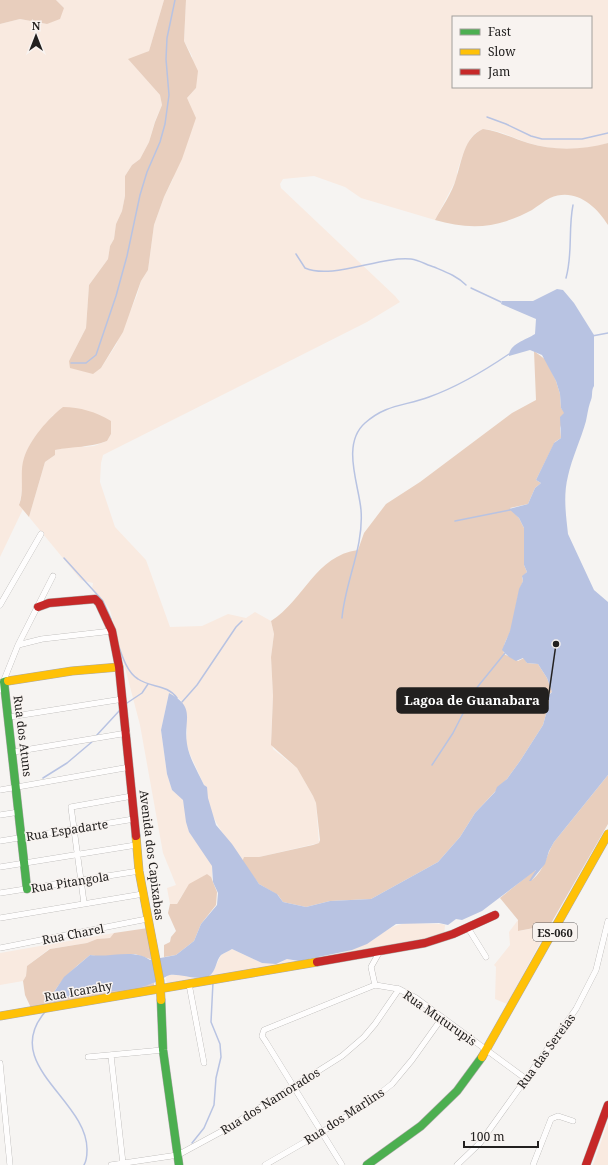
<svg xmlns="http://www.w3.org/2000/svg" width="608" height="1165" font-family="'Noto Serif',serif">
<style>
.green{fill:#f9eae0;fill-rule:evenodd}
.forest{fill:#e8cebd}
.water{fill:#b8c3e2}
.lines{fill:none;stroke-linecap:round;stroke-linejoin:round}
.stream{stroke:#b8c3e2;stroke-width:1.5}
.street-casing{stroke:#aba9a7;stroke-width:6}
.fast-casing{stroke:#aba9a7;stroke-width:9}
.slow-casing{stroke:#aba9a7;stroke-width:9}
.jam-casing{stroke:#aba9a7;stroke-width:9}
.street{stroke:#fefdfd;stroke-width:5.5}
.fast{stroke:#4caf50;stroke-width:8}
.slow{stroke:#ffc107;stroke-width:8}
.jam{stroke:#c62828;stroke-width:8}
.labels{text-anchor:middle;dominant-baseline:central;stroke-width:3;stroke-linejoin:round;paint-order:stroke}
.shield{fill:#f8f3f0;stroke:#625f5e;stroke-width:1}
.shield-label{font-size:11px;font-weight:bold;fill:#22201f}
.street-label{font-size:12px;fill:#22201f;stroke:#f8f3f0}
.leader{fill:none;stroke:#22201f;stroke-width:1.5}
.callout-dot{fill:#22201f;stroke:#f8f3f0;stroke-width:1.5}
.callout{fill:#22201f;stroke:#22201f;stroke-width:1.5}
.callout-label{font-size:13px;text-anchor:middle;font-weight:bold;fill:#fff}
</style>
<rect width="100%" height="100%" fill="#f6f4f2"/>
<path class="green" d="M56,0H164L149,51L129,60L160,95L162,105L155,121L149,142L140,159L132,165L125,176V196L122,211L116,224L114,239L110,246L108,259L89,285L86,328L69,361L93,373L101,368L116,345L137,295L141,281L148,270L154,225L164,197L173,179L187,98L196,88L192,56L184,41L186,0H608V143C600,145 592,148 584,149C567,151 546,148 529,143C516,140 489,123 477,132C467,138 461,161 457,172V178L435,220L361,198L345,187L314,176L283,179L280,184L281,188L395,296L400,302L367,322L103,455L101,463L100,482L115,527L146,560L170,627L202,626L228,614L246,618L255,612L271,621L274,634L271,657L273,696L271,739L273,749L297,768L313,796L316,803L319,843L259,857L244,858L242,862C228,838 206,817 207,787L204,785L189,752L186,742L187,731L181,700L169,693L161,730L167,774L172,790L183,799L189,832L212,864V881L207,874C191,884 186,887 177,904H170L167,888L176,885L163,853L140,725L110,610L101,597H97L92,589L93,583L81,580L29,517L45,462L55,455V450L79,445L84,447L94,446L107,441L111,434V421L53,415C43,428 26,444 24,461C21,475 24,490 19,504L23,509L0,557V24L20,19L47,24L64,8ZM453,17H591V87H453Z
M518,920L519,931L539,927L546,932L507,1004L495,999L496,967L494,965L510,945L509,932Z
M411,923L442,924L445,925L444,938L167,985L166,978L168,975H185L194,978L208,976L212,974L221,955L232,949L262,963H280L287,959C291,959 293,961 296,961C310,962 352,951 365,944C383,935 388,924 411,923Z
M114,933L110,938L97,939L87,943L49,949L27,966L26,976L23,981L0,985V953Z
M608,1122V1165H593Z"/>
<path class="forest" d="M0,0H56L64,8L60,19L47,24L20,19L0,24Z
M164,0H186L184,41L198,71L196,88L187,98L196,118L182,159L164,197L154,225L148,270L141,281L123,332L101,368L93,374L70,368L69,361L86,328L89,285L108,259L110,246L114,239L116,224L122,211L125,196V176L132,165L140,159L149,142L155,122L162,105L160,95L128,59L149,51Z
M483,129C499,131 512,138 528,143C554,151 582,150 608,143V225C596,205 574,187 550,198C544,201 538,206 532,210C525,214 515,218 507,221C483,229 459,227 435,220C442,207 452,193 456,179C462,161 464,137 483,129Z
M534,351L546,360L556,381L560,394L561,408L565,413L560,428L561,438L555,442L536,480L541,483L535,488L528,504L510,508L519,518L524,528V565L527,572L522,577L523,581C516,597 516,611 512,627C509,637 502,643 504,654L518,661L524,658L527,663L538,664L547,678L552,692L549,694V703L543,725L520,761L507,779L475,813L460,837L438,862L371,899L330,901L306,907L283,902L278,895L259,884L242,862L244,857H259L313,845L319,843L320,840L316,803L313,796L297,768L271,745L273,696L271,657L274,634L271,621C305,599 315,556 358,550L364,533L386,504L420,482L512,413L536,400Z
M63,407C80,407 96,412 111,421V434L107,441C89,448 74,446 55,450V455L45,462L29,517L19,505C25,490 19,473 24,458C30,439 48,419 63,407Z
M608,775V824L546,932L539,927L518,931V920L500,898L535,870L536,872L530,881C544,873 546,855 554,842Z
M207,874L211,877L217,892L216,905L201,924L194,941L176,955L164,957V945L170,942L171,937L176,931L168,913L170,904H177L189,884Z
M148,928L153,960L135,954L101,957L90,955C73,969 58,981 49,1002L66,999L76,990H79C105,993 129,990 154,983V987L85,997L73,1001L31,1008L25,995L23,981L26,976L27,966L50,949L87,943L97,939L110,938L114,933Z"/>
<path class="water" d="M557,289L563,290L574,303L594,335V386C591,391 593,395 591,400C588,408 588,412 586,421C581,439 572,458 568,476C563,496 566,515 568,534L594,590L608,602V775L554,842L549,851L545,864L531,881H529L536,870L482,911L462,920L456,919L448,925L439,923L396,924L367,944L352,950L299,961L287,959L276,964L262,963L232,949C229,951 224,953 221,955C216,960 216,972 209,976C198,982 175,971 167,976C143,992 108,993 79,990C73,991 70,997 65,999C60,1001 49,1003 45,1001L44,1000L54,992L64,977L90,955C110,958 134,948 150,960L176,955L194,941L201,924L217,905L218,893L213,882L212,866L189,832L186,822L183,800L172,790L167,774L161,730L169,693C197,708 183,719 187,744C189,758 198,772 204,785L207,787L208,798L216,825L232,844L259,884L277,894L283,902L306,907L330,901L371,899L438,862L460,837L475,813L495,792L497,787L507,779L520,761L543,725L549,703V695L552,692L547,678L538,664L527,663L523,658L516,661L509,657L502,650L510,631L519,589L523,581L522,576L527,572L524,565V528L519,518L509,509L528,504L535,488L541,483L536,480L554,443L561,438L560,417L564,413L561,408L560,394L556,381L542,355L530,350L509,356C509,344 526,340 535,334L536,319L501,304L502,301H533Z"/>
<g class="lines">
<path class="stream" d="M487,117L506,124L531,136L542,139H582L608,133
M296,254L305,268C332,280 380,256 411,259C419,260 427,265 434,267C446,272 457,276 466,285
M566,278C573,253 568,230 573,205
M471,288L501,302
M592,336L608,333
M71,363H86L96,355L116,296L127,256L140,195L147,172L160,142L165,124L169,95L166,59L167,38L175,0
M455,521L510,510
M64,558L103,601L111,619
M342,618C345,582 364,547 361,510C359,485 341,444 365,423C386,404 405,406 429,397C457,387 484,371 509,354
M118,644C122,656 127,672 138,679C151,688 167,684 177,698
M182,702L197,685L236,627L242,621
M127,703L142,693L148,684
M96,736L120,710
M432,765L453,733L475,690L505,653
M43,778L67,763L93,741
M45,1012C0,1065 88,1100 87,1150C87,1156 87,1160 84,1165
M192,1143L204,1128L214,1105L216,1078L221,1057L220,1044L211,1022L213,982"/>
<defs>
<path id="street" d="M0,605L41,534
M18,645L42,639L112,631
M0,690L18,645L53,576
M9,717L123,699
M13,752L127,733
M0,790L130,767
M0,815L19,812
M0,841L134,819
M0,867L136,845
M0,893L139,871
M84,903L71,807L132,796
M0,918L143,894
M468,928L486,957
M0,948L147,919
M189,984L204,1063
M375,985L371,967L380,951
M111,1056L123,1164
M88,1057L163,1050
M0,1063L10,1165
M111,1165L178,1155L226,1129L342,1056L364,1037L375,1024L399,989
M265,1165L322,1132L369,1102L392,1084L412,1060L442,1018
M342,1165L266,1042L262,1036L264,1030L375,985L399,989L416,998L526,1079
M457,1165L480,1143L576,1009L596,970L608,921
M533,1165L551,1119L558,1116L573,1121"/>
<path id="fast" d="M8,681L4,682L27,889
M161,1000L163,1050L179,1165
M367,1165L421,1126L457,1091L482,1057"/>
<path id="slow" d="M8,681L72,671L119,667
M136,836L139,871L160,981L161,1000
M0,1016L317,962
M482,1057L608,834"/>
<path id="jam" d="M38,607L49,603L95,599L99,603L112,631L119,667L136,836
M317,962L425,943L453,934L495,915
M586,1165L608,1105"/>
</defs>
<use href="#street" class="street-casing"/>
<use href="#fast" class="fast-casing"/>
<use href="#slow" class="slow-casing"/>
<use href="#jam" class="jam-casing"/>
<use href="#street" class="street"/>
<use href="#fast" class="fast"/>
<use href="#slow" class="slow"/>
<use href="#jam" class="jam"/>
</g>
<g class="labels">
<rect class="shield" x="533" y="923" width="44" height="18" rx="3"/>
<g class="shield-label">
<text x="555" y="932">ES-060</text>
</g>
<g class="street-label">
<text transform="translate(23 736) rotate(83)">Rua dos Atuns</text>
<text transform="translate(67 830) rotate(-9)">Rua Espadarte</text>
<text transform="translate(152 855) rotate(83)">Avenida dos Capixabas</text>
<text transform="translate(70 882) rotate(-9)">Rua Pitangola</text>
<text transform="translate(73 934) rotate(-11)">Rua Charel</text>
<text transform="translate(78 991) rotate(-10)">Rua Icarahy</text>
<text transform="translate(440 1018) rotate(35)">Rua Muturupis</text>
<text transform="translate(546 1051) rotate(-54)">Rua das Sereias</text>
<text transform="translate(270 1101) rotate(-32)">Rua dos Namorados</text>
<text transform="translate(344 1116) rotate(-33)">Rua dos Marlins</text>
</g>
</g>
<path class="leader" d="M556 644L548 700"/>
<circle class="callout-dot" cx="556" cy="644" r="4"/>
<rect class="callout" x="397" y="688" width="151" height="25" rx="4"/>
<g class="callout-label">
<text x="472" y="705">Lagoa de Guanabara</text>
</g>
<rect x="452" y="16" width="140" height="72" fill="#f8f3f0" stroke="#a29f9c"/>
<rect x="460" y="29" width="20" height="6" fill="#4caf50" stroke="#a29f9c"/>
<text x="488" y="36" font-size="12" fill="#22201f">Fast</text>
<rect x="460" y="49" width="20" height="6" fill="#ffc107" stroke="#a29f9c"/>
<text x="488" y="56" font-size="12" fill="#22201f">Slow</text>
<rect x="460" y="69" width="20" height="6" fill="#c62828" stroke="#a29f9c"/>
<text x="488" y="76" font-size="12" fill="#22201f">Jam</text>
<g transform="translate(36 36)" stroke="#f8f3f0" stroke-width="3" paint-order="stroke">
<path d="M0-3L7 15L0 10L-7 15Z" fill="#22201f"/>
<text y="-6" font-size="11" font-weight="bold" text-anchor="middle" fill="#22201f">N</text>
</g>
<path d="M464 1141v6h74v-6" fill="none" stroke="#22201f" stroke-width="2"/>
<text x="470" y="1141" font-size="12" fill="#22201f" stroke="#f8f3f0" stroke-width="3" paint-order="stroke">100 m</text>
</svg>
